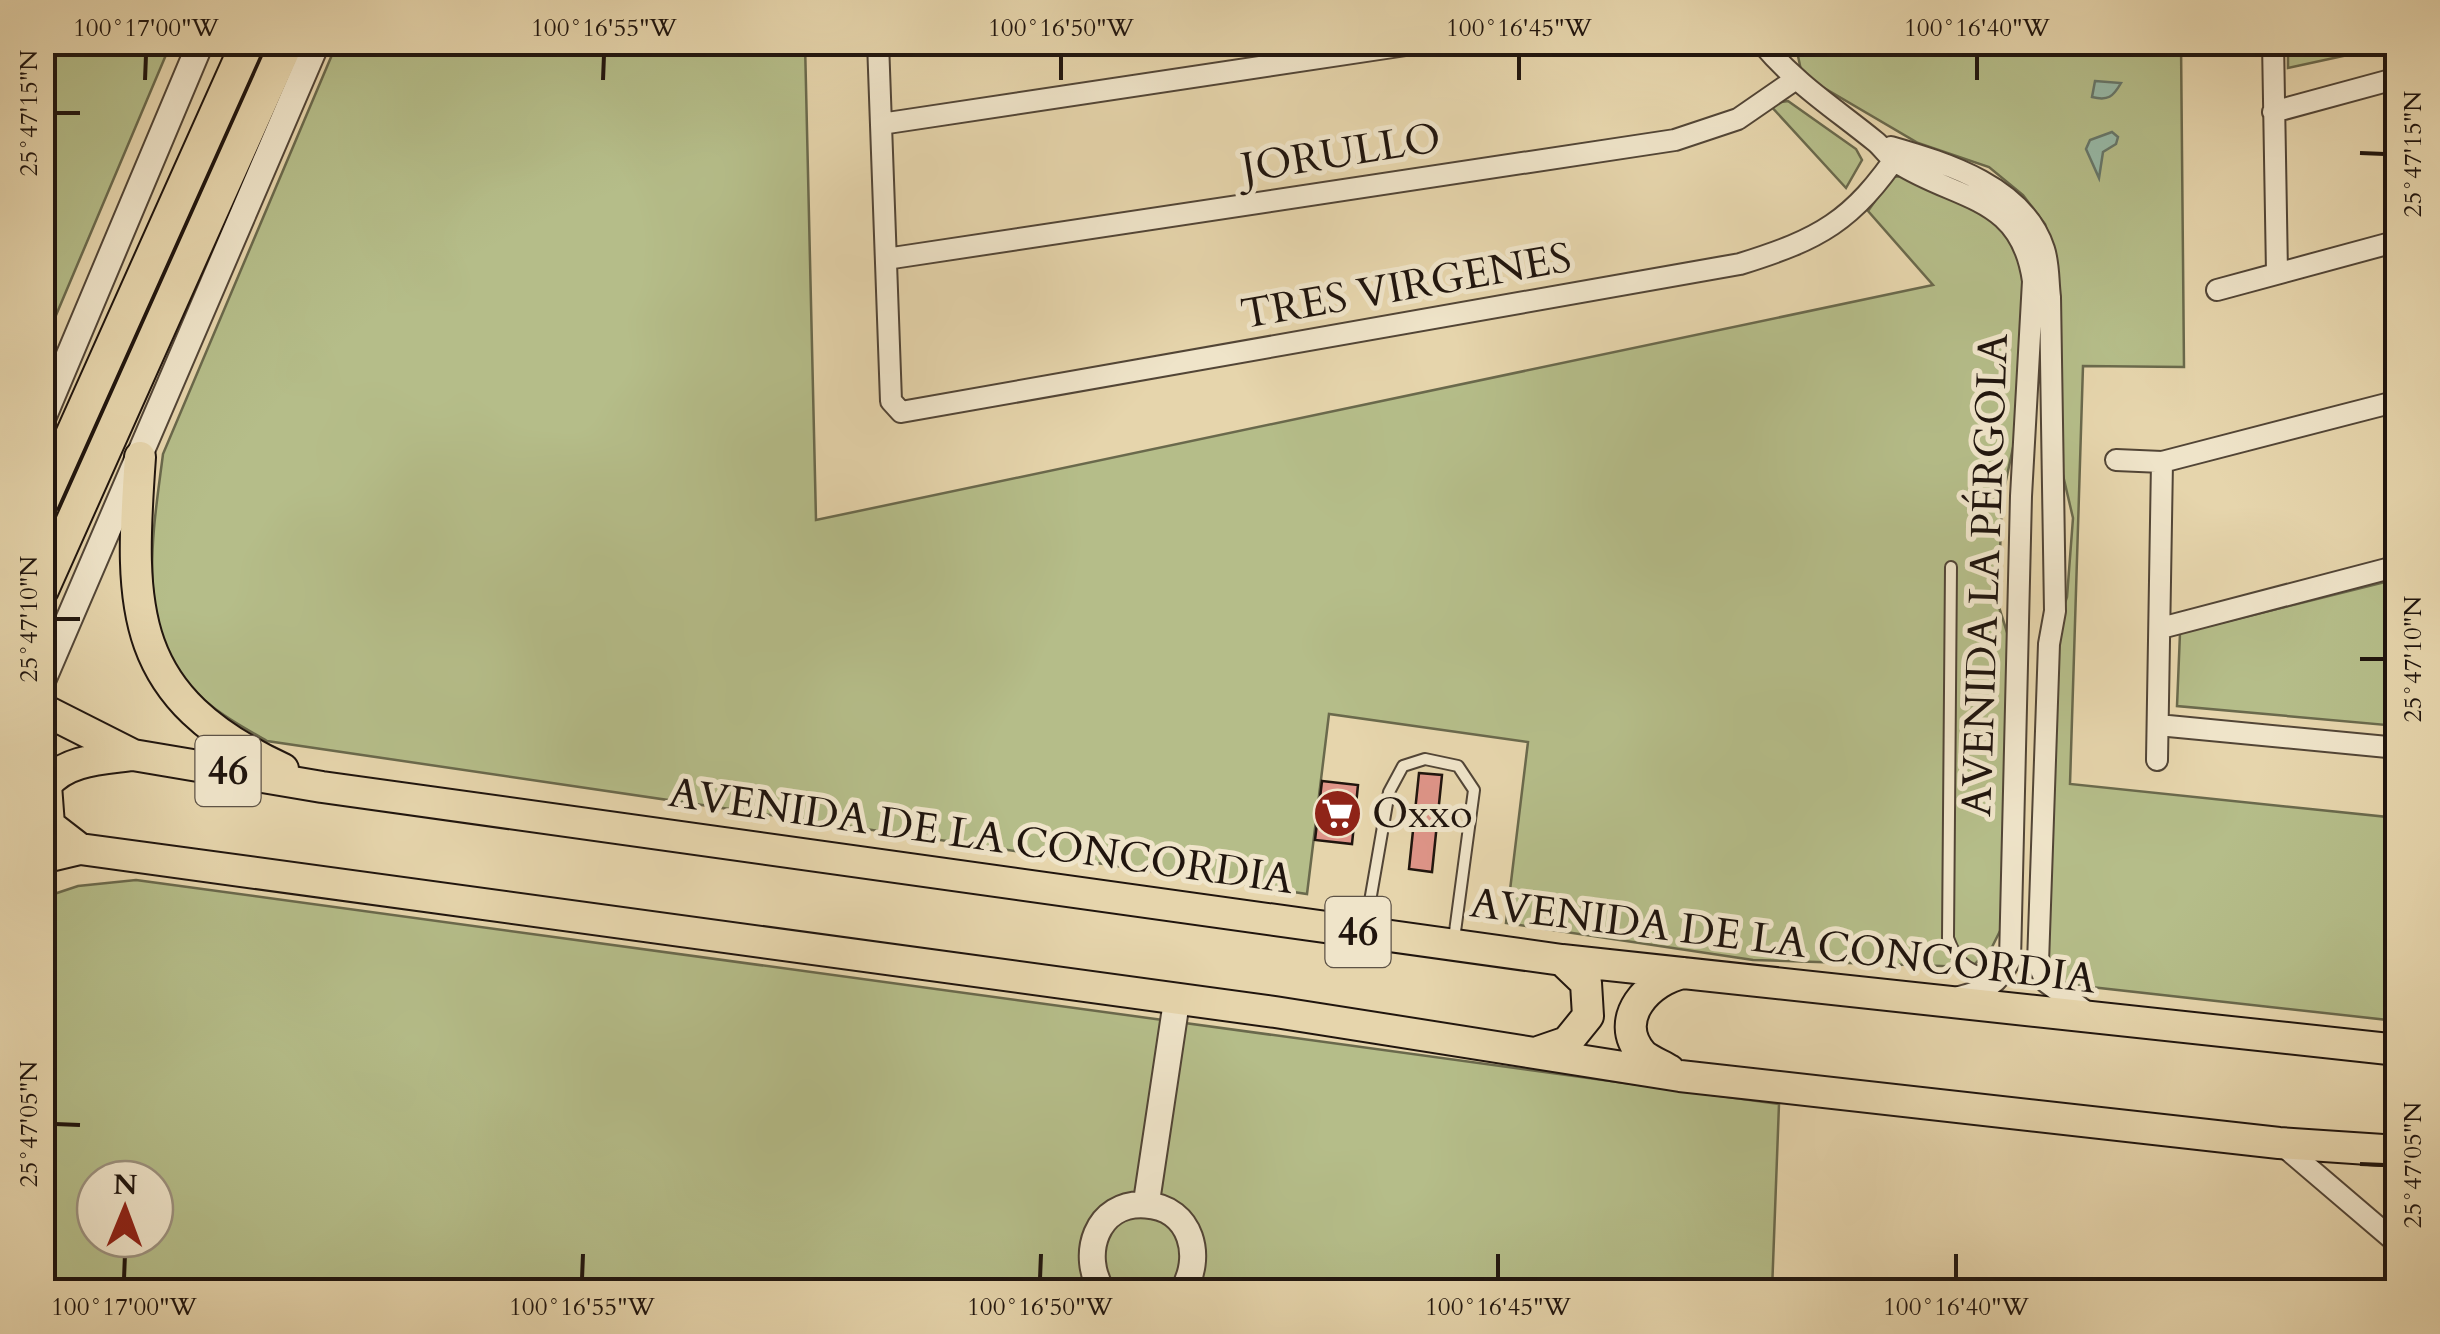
<svg xmlns="http://www.w3.org/2000/svg" width="2440" height="1334" font-family="Cardo,serif">
<style>
.green{fill:#b5bd89;stroke:#6a694c;stroke-width:2.5;fill-rule:evenodd}
.water{fill:#97b9a7;stroke:#67776a;stroke-width:2.5}
.building{fill:#df9589;stroke:#20150e;stroke-width:2.5}
.lines{fill:none;stroke-linecap:round;stroke-linejoin:round}
.service-casing{stroke:#524536;stroke-width:14}
.minor-casing{stroke:#524536;stroke-width:24}
.tertiary-casing{stroke:#524536;stroke-width:29}
.primary-casing{stroke:#20150e;stroke-width:34}
.trunk-casing{stroke:#20150e;stroke-width:36}
.service{stroke:#efe4c9;stroke-width:10}
.minor{stroke:#efe4c9;stroke-width:20}
.tertiary{stroke:#efe4c9;stroke-width:25}
.primary{stroke:#e6d5ac;stroke-width:30}
.trunk{stroke:#e6d5ac;stroke-width:32}
.ticks{fill:none;stroke:#20150e;stroke-width:4}
.labels{text-anchor:middle;dominant-baseline:central;stroke-width:10;stroke-linejoin:round;paint-order:stroke}
.shield{fill:#efe4c9;stroke:#5e5346;stroke-width:2.5}
.shield-label{font-size:40px;font-weight:bold;fill:#20150e}
.street-label{font-size:42px;fill:#20150e;stroke:#efe4c9}
.poi-label{font-size:42px;fill:#20150e;stroke:#efe4c9;text-anchor:start}
.neatline{fill:none;stroke:#20150e;stroke-width:4}
.ticks-label{font-size:25px;text-anchor:middle;fill:#20150e}
</style>
<rect width="100%" height="100%" fill="#e6d5ac"/>
<filter id="stains"><feTurbulence type="fractalNoise" baseFrequency=".002" numOctaves="4"/><feColorMatrix values="0 0 0 0 .2 0 0 0 0 .09 0 0 0 0 .02 0 0 0 .5 -.17"/></filter>
<radialGradient id="worn" r=".72"><stop offset=".6" stop-color="#630" stop-opacity="0"/><stop offset="1" stop-color="#630" stop-opacity=".3"/></radialGradient>
<path class="green" d="M43,42L171,43L43,346L42,43Z
M1802,42L2181,43L2184,367L2083,366L2070,784L2397,818V1021L2064,984L2041,946L2055,632L2067,597L2073,518L2055,441V253L2045,224L2023,195L1989,167L1918,143L1802,75L1798,56Z
M337,43H805L816,520L1933,285L1868,211L1892,177L1904,176C1958,198 2011,210 2024,275L2017,429L2002,499L1998,604L2012,648L2004,923L1992,947L1972,967L1753,960L1506,923L1528,742L1329,714L1307,894L267,741C239,725 213,711 191,687C134,628 154,526 163,454Z
M2288,43L2397,42L2398,44L2288,68Z
M1788,101L1856,149L1862,160L1846,188L1769,104Z
M2397,579V726L2177,706L2180,633Z
M136,880L1779,1104L1772,1291H43L42,898L78,886ZM95,1179H155V1239H95Z"/>
<path class="water" d="M2095,81L2121,83C2113,97 2108,101 2092,97Z
M2112,132L2118,137L2116,144L2103,152L2099,178L2086,149L2090,140Z"/>
<path class="building" d="M1419,773L1442,775L1432,872L1409,869Z
M1322,781L1358,785L1352,844L1315,840Z"/>
<g class="lines">
<defs>
<path id="service" d="M1951,567L1948,938C1958,966 1971,972 2000,979
M1365,930L1389,792L1403,766L1425,759L1458,766L1474,790L1454,939"/>
<path id="minor" d="M878,42L891,401L901,412L1740,264C1820,239 1852,222 1901,150
M1761,42C1798,86 1833,107 1876,142C1884,149 1889,158 1898,163C1958,201 2021,195 2033,281L2021,496L2010,960C1998,985 1986,990 1959,997
M2273,42L2277,273
M2273,112L2398,78
M881,124L1426,42
M1891,147C1947,163 2024,187 2044,249C2049,264 2048,281 2050,297L2055,611L2049,644L2038,963L2046,982L2089,1014
M886,259L1675,140L1738,119L1793,81
M2217,290L2398,241
M2116,460L2162,462L2398,401
M2161,628L2398,566
M2158,725L2398,748
M2157,760L2162,462
M2281,1144L2398,1244"/>
<path id="tertiary" d="M42,420L201,42
M42,682L317,42
M1146,1205L1177,998
M1103,1292C1079,1256 1096,1201 1146,1205C1192,1208 1204,1258 1182,1292"/>
<path id="primary" d="M140,457C129,611 128,697 283,769
M42,709L133,755L322,787L1562,960L2398,1050
M80,849L49,825L46,785C66,759 104,759 133,755
M42,858L80,849L1275,1012L1680,1076L2279,1143L2398,1151
M1538,1052L1567,1042L1588,1016L1586,983L1562,960
M1669,1070C1661,1065 1648,1060 1642,1054C1611,1019 1650,979 1684,973"/>
<path id="trunk" d="M42,502L248,42
M42,590L287,42"/>
</defs>
<use href="#service" class="service-casing"/>
<use href="#minor" class="minor-casing"/>
<use href="#tertiary" class="tertiary-casing"/>
<use href="#primary" class="primary-casing"/>
<use href="#trunk" class="trunk-casing"/>
<use href="#service" class="service"/>
<use href="#minor" class="minor"/>
<use href="#tertiary" class="tertiary"/>
<use href="#primary" class="primary"/>
<use href="#trunk" class="trunk"/>
</g>
<path class="ticks" d="M145,80L146,55M603,80L604,55M1061,80V55M1519,80V55M1977,80V55M55,113H80M2360,153L2385,154M55,619H80M2360,659H2385M55,1124L80,1125M2360,1164L2385,1165M124,1279L125,1254M582,1279L583,1254M1040,1279L1041,1254M1498,1279V1254M1956,1279V1254"/>
<defs>
<symbol id="supermarket-disc" viewBox="-11 -11 22 22"><circle r="9.5" fill="#8f2418" stroke="#efe4c9"/><path d="M-6-5.5h2.5l.6 2H6L4.5 2H-2.5L-4.4-4H-6ZM-1.5 3.2a1.3 1.3 0 1 0 .1 0ZM3 3.2a1.3 1.3 0 1 0 .1 0Z" fill="#fff"/></symbol>
</defs>
<g fill-rule="evenodd">
<use href="#supermarket-disc" x="1310" y="786" width="55" height="55"/>
</g>
<g class="labels">
<g class="shield">
<rect x="195.5" y="736" width="65" height="70" rx="8"/>
<rect x="1325.5" y="897" width="65" height="70" rx="8"/>
</g>
<g class="shield-label">
<text x="228" y="771">46</text>
<text x="1358" y="932">46</text>
</g>
<g class="street-label">
<text transform="translate(1341 153) rotate(-9)">JORULLO</text>
<text transform="translate(1406 286) rotate(-10)">TRES VIRGENES</text>
<text transform="translate(1985 575) rotate(-88)">AVENIDA LA PÉRGOLA</text>
<text transform="translate(981 836) rotate(8)">AVENIDA DE LA CONCORDIA</text>
<text transform="translate(1783 941) rotate(7)">AVENIDA DE LA CONCORDIA</text>
</g>
<g class="poi-label">
<text x="1372" y="813">Oxxo</text>
</g>
</g>
<rect width="2440" height="1334" fill="none" stroke="#e6d5ac" stroke-width="110"/>
<g transform="translate(125 1209) rotate(1)"><circle r="48" fill="#efe4c9" stroke="#9c917e" stroke-width="2.5"/>
<path d="M0-8L18 38L0 25L-18 38Z" fill="#8f2418"/>
<text y="-15" font-size="28" font-weight="bold" text-anchor="middle" fill="#20150e">N</text>
</g>
<rect x="55" y="55" width="2330" height="1224" class="neatline"/>
<g class="ticks-label">
<text x="146" y="36">100°17'00"W</text>
<text x="604" y="36">100°16'55"W</text>
<text x="1061" y="36">100°16'50"W</text>
<text x="1519" y="36">100°16'45"W</text>
<text x="1977" y="36">100°16'40"W</text>
<text transform="translate(28 113) rotate(-90)" y="9">25°47'15"N</text>
<text transform="translate(2412 154) rotate(-90)" y="9">25°47'15"N</text>
<text transform="translate(28 619) rotate(-90)" y="9">25°47'10"N</text>
<text transform="translate(2412 659) rotate(-90)" y="9">25°47'10"N</text>
<text transform="translate(28 1124) rotate(-90)" y="9">25°47'05"N</text>
<text transform="translate(2412 1165) rotate(-90)" y="9">25°47'05"N</text>
<text x="124" y="1315">100°17'00"W</text>
<text x="582" y="1315">100°16'55"W</text>
<text x="1040" y="1315">100°16'50"W</text>
<text x="1498" y="1315">100°16'45"W</text>
<text x="1956" y="1315">100°16'40"W</text>
</g>
<rect width="100%" height="100%" filter="url(#stains)"/>
<rect width="100%" height="100%" fill="url(#worn)"/>
</svg>
